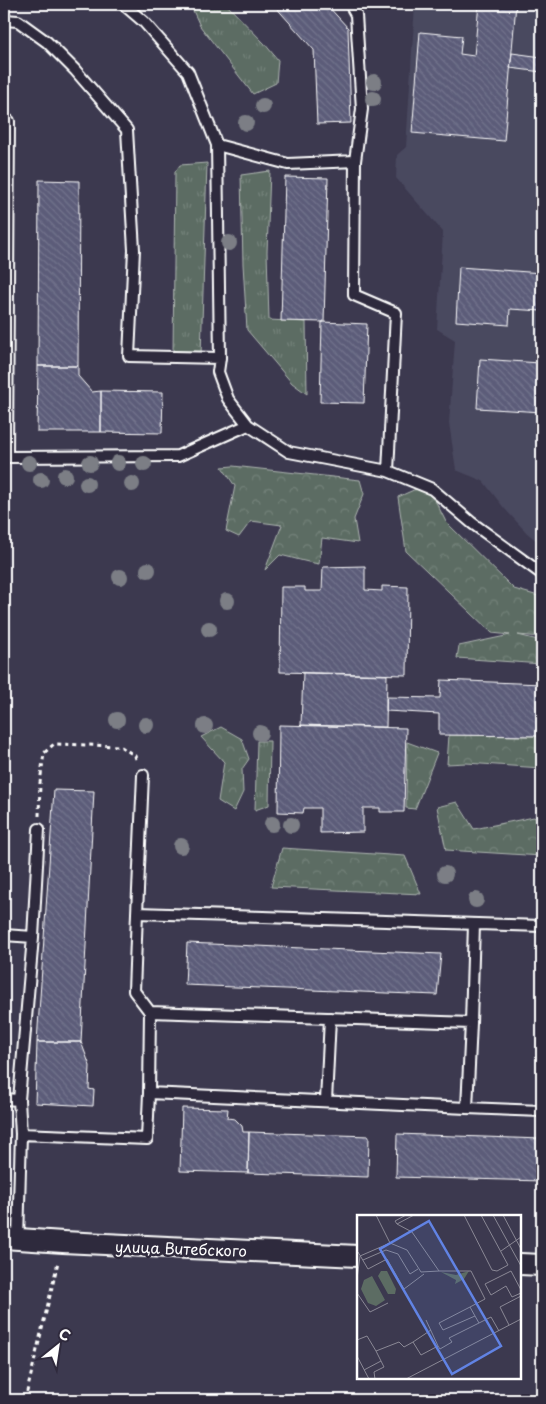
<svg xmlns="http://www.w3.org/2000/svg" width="546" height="1404" font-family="'Playpen Sans',sans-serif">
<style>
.built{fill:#49485f}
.grass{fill:url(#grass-tufts);stroke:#aeb6b1}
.forest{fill:url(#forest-crowns);stroke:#aeb6b1}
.building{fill:url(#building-back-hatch);stroke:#fff}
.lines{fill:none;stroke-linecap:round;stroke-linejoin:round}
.service-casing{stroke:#fff;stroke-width:14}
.minor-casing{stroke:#fff;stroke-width:24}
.path{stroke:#fff;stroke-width:3;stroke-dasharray:4 4;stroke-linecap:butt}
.service{stroke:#2f2a3d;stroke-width:10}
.minor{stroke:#2f2a3d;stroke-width:20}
.tree{fill:#7b7e85}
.labels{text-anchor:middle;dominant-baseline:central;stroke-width:5;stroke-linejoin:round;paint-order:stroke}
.street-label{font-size:15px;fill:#fff;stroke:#2f2a3d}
.inset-road{fill:none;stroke:#8a8895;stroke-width:1}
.view{fill:#6183e4;fill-opacity:0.15;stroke:#6183e4;stroke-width:2.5}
.inset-edge{fill:none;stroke:#fff;stroke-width:2.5}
</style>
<defs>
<pattern id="grass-tufts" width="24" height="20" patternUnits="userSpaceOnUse" patternTransform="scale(1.25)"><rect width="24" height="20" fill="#5c6c63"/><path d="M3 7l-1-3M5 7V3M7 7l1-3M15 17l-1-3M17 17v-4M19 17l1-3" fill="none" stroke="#74827a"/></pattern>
<pattern id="forest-crowns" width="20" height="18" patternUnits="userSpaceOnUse" patternTransform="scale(1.25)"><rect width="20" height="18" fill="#5c6c63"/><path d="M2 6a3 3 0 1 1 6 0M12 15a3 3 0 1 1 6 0" fill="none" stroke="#74827a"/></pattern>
<pattern id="building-back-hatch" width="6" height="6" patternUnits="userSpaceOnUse" patternTransform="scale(1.25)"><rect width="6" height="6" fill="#5b5c79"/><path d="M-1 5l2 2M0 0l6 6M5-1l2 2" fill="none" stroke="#74748d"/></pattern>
</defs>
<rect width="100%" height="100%" fill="#3c394f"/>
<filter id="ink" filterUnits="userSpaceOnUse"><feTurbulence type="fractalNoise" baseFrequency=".02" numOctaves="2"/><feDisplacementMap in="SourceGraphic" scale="10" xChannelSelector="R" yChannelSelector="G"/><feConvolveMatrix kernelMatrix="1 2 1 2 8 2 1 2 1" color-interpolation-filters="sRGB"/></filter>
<g filter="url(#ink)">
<path class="built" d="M415,4H542V545L527,533L504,508L483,481L456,470L449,423L455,340L437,329L443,232L396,178L397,155L406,147Z"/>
<path class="grass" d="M190,4H226L264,43L278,60L276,83L253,94L200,26Z
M207,163L201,355L173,354L175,172L180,165Z
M270,171L267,252L269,320L306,322L307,394L292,383L247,330L243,264L241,175Z
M257,741H270L269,805L255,810Z"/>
<path class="forest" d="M233,466L360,480L364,494L354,519L358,543L322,538L319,564C305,562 294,558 280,555L265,570L282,525L251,521L239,537L226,531L235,486L222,467Z
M427,484L446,522L514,589L542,597V637L518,635L542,641V664L457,658L459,646L510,635L492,633L406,551L398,497Z
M221,727L242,739L249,759L242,769L243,792L234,811L218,801L224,762L201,737Z
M449,735L542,736V768L466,763L447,764Z
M407,742L437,753L415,809L406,808Z
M457,802L474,829L534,817L542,825V856L446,850L437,807Z
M282,848L405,856L421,894L271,887Z"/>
<path class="building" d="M273,4H326L348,28L351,123L317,124L314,50Z
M479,4H516L504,141L412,133L420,32L462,36L460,54L474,56Z
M512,53L542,57V72L510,68Z
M285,177L328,178L324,322L281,321Z
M39,180L79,181L78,366H38Z
M459,267L542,273V311L510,309L509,325L456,321Z
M322,322L367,324L364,403L320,402Z
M542,327V412L477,408L480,359L540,363Z
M38,366H78V376L92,392L101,391V432H37Z
M101,391L163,392L162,433L101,432Z
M365,566V590L382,591V586L408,587L407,675L280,672L281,587H305V591H322L323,567Z
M303,673L387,675L386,727L301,725Z
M441,680L542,684V736L439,735V714L386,711V697L440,698Z
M279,725L406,728L404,812H380V808H363V832L320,833V808H304L303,813L278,812Z
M54,790L94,791L81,1042H37Z
M187,943L441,954L437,995L185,985Z
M37,1042H81L90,1066L89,1089L94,1090L93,1106L35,1103Z
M182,1108L228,1109L227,1118L235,1119L242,1126L243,1132H249L248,1173L180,1171Z
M249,1132L369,1136L368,1177L248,1173Z
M397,1134L542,1139V1181L396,1177Z"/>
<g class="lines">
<defs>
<path id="service" d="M123,4L144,22L188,72L217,145L220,358L218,372L228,399L248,425L289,452L388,471L396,313L354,295L355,161L362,109L356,15L350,4
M4,20L18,21L47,42L75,70L127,130L134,250L129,356L220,358
M4,121H9L7,457L178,456L248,425
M217,145L288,164L355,161
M388,471L432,489L472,523L542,574
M137,913L143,775
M474,924L471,1023L150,1012L134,991L137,913L542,926
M4,935L33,937
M471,1023L467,1108L542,1111
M149,1093L150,1012
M4,1099L19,1100L33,937L39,829
M19,1100L21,1134L147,1139L149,1093L467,1108
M326,1101L330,1018
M18,1239L21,1134"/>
<path id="minor" d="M4,1238L63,1242L358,1256
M520,1264L542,1265"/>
</defs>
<use href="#service" class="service-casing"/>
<use href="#minor" class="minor-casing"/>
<path class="path" d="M39,816L40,783L44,753L54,744L120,746L135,756L137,762
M25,1400L58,1262"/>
<use href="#service" class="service"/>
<use href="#minor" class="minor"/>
</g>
<g class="tree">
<circle cx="374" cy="82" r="8"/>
<circle cx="373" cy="99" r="8"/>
<circle cx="263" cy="106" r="8"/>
<circle cx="246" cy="123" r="8"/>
<circle cx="229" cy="243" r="8"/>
<circle cx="29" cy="463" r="8"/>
<circle cx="90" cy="463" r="8"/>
<circle cx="118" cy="463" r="8"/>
<circle cx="144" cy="464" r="8"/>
<circle cx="65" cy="476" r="8"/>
<circle cx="41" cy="480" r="8"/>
<circle cx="87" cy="484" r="8"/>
<circle cx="132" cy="484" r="8"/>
<circle cx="148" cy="570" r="8"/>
<circle cx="120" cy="577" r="8"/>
<circle cx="227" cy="601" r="8"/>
<circle cx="209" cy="629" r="8"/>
<circle cx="117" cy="720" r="8"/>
<circle cx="146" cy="725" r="8"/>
<circle cx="205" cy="726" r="8"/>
<circle cx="260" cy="733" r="8"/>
<circle cx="272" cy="824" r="8"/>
<circle cx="291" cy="825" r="8"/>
<circle cx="181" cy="846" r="8"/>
<circle cx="445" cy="874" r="8"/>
<circle cx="476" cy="900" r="8"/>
</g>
</g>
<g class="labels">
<g class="street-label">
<text transform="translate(181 1248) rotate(2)">улица Витебского</text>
</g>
</g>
<g transform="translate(357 1215)">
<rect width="164" height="164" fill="#3c394f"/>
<path d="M112,56L107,64L98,69L99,65L84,57L99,60Z" fill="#5c6c63"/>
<path d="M24,56H30L39,74L38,79H31L21,61ZM15,61L28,85L19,91L11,88L4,74L7,65Z" fill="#5c6c63"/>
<path class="inset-road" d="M19,0L33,28M107,0L135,55L140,56L151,50L124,0M136,0L164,51M146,0L164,34M40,9L57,0M40,9L38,6L49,0M144,36L164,22M1,37L11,54L30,44L47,74L67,59M6,45L29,35L41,39L53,59L61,54M82,56H114L128,84L113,92L82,108L86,115L118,101L113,92M0,64L3,41L33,28L50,35L64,57L82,56L55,17L40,9M164,75L154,56L128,69L134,80L149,71L155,82L164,78M0,78L13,97L31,88M118,101L122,108L134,102L142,116M152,110L143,92L164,81M0,125L10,121L19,136L42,127L47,132L56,127L64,140L81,131L69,105M56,127L74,115M81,131L83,134L95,127L92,123L122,108M0,141L12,164M7,155L24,146L19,136M18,164L17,157L27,152L24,146M49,164L164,104"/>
<path class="view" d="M72,6L144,131L95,159L23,34Z"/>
<rect width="164" height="164" class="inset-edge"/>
</g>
<rect width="546" height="1404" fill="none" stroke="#2f2a3d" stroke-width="20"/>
<rect x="10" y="10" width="526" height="1384" fill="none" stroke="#fff" stroke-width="2" filter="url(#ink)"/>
<g transform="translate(58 1346) rotate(30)" stroke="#2f2a3d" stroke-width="4" paint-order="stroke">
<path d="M0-4L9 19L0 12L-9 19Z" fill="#ffffff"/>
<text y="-8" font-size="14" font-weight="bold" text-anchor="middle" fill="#ffffff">С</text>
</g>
</svg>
